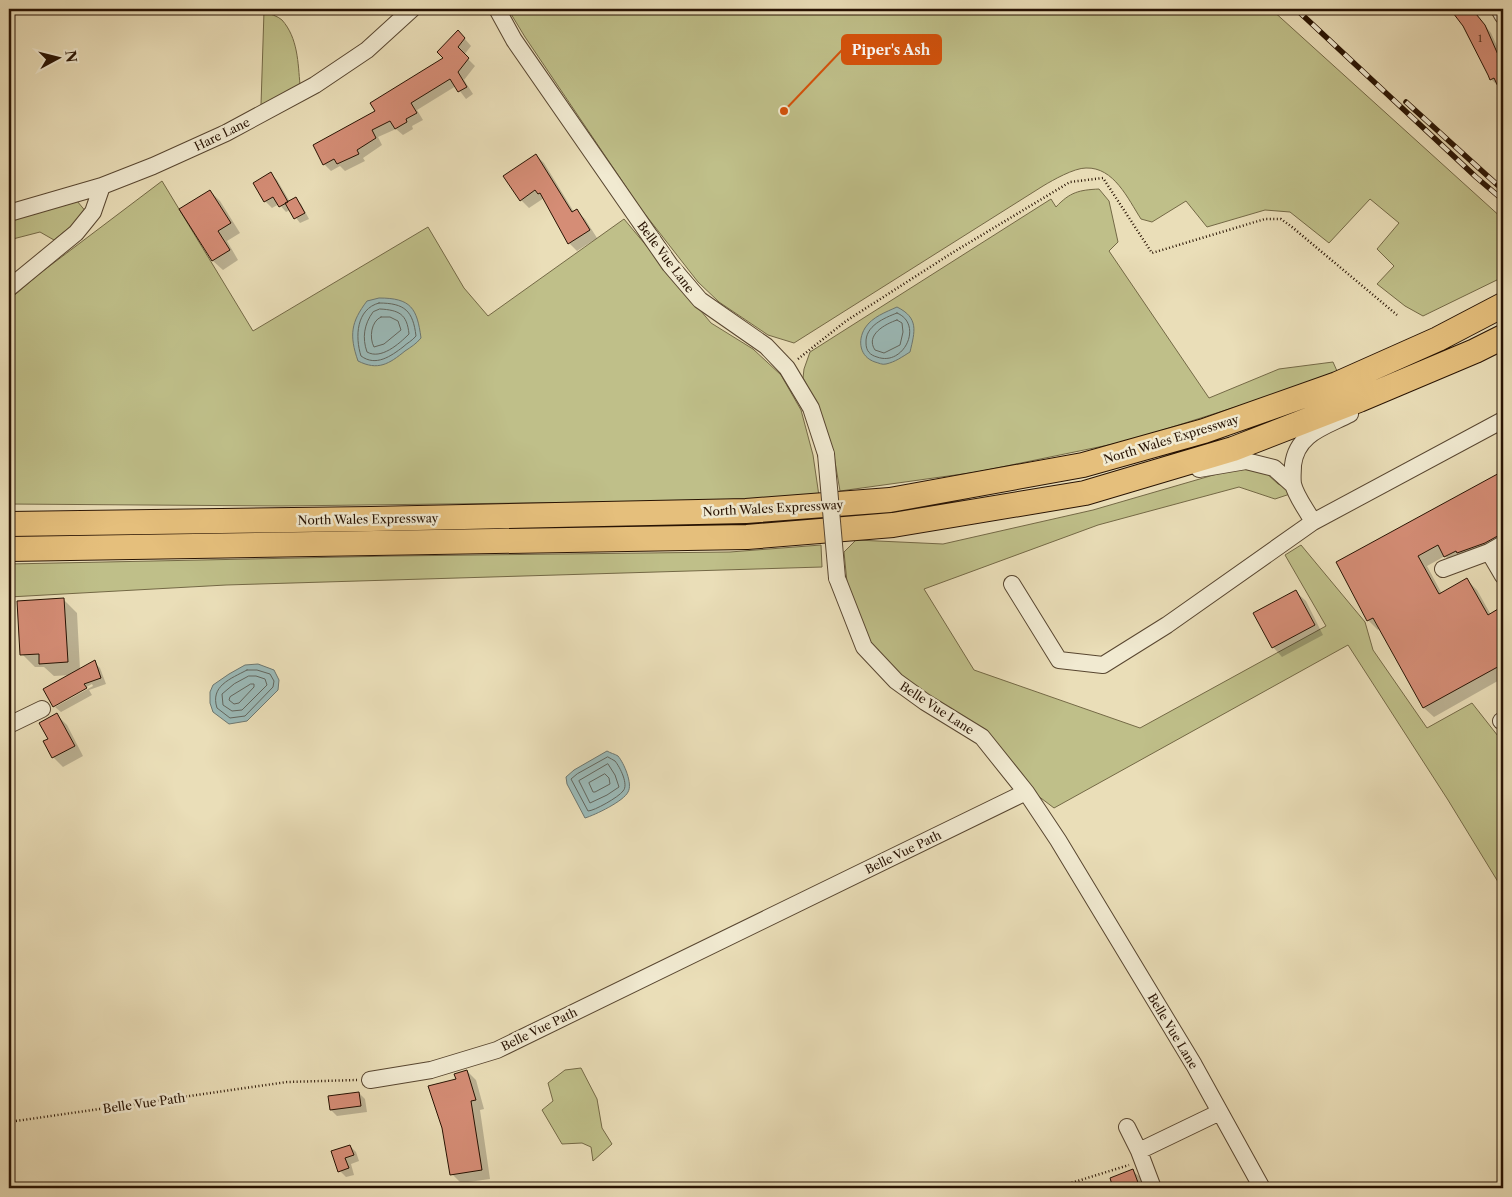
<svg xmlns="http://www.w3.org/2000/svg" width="1512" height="1197" font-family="'Libre Caslon Text',serif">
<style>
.green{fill:#bfbf89;stroke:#746946}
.water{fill:#9bbab8;stroke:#6d7770}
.shadow{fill:#0003}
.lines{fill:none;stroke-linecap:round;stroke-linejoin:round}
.shore{stroke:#62665e;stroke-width:1}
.building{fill:#d58d76;stroke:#281303}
.minor-casing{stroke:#584630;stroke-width:18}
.highway-casing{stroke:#281303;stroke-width:26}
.path{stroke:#281303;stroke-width:2.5;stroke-dasharray:1 2.5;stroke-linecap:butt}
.minor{stroke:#f1ead1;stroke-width:16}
.highway{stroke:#e5bf7c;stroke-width:24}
.rail-casing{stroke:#281303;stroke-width:5.5}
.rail{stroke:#f1ead1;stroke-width:4;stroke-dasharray:11;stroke-linecap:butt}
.minor-bridge-casing{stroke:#584630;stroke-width:18;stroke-linecap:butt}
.minor-bridge{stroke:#f1ead1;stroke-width:16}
.labels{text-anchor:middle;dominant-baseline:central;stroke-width:5;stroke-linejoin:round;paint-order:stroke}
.number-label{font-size:10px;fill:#533220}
.street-label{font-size:12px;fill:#281303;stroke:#f1ead1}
.leader{fill:none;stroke:#d5520b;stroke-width:2}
.callout-dot{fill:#d5520b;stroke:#f1ead1;stroke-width:2}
.callout{fill:#d5520b;stroke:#d5520b;stroke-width:2}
.callout-label{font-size:14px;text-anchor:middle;font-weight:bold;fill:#fff}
</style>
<rect width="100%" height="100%" fill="#eadeb8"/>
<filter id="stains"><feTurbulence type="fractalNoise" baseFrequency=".004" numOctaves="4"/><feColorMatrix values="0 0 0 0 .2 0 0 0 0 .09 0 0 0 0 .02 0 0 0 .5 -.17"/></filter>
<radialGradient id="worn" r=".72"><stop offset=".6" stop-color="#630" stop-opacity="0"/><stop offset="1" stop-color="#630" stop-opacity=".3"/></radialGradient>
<path class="green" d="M508,9H1271L1503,219V277L1423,316L1405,306L1377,284L1394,266L1377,249L1399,223L1370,199L1329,243L1290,212L1265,210L1207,227L1186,201L1152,222L1141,219C1128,199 1114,167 1086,168C1074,168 1053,180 1043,186L794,343L768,335L719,302L698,282L641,209L525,37Z
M264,11C269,14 278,16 282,20C298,38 298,63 300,85L261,105Z
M162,181L253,331L428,227L464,288L488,316L624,219L711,323L753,349L781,375L801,410L813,455L819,496L689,501L282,506L9,504V300L39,274Z
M1099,189L1109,201L1118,242L1109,251L1209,398L1279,369L1333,362L1337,371L1283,392L1128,441L977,472L840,491L833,450L816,404L803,378L804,369L810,352L1051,199L1056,207C1070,192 1079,190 1099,189Z
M77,201L87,213L54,240L40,232L9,240V221Z
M1241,467L1265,472L1278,484L1296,492L1275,499L1239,487L1098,525L924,589L974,670L1140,728L1326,626L1285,555L1301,545L1365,622L1373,650L1427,728L1472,703L1498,736L1503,733V890L1448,800L1348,645L1054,808L1029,789L984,732L899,677L869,645L847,582L844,552L856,540L943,544L1093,510Z
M821,545L822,567L226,585L9,597V564L394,556L730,552Z
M581,1068L597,1099L602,1128L612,1144L593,1161L591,1147L582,1143L562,1144L542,1110L553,1101L548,1083L565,1070Z"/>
<path class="water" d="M379,298C411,298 417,308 421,338C416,344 411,347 405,351C389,364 378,371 358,361C349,335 351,322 367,301Z
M897,307C919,318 915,331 910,352C902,357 895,362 886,364C882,365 879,363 875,362C860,357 857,341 865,328C872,317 886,312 897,307Z
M258,664L274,670L279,680L278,690L247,721L229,724L213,712L210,703V692L213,685L229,674L245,665Z
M607,751C610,753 615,754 618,756C624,763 633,784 628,792C624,801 595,815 585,818L567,784L566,777L574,770Z"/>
<path class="shadow" d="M1452,9H1472L1491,33L1503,59V92L1499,84L1497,85L1491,79L1464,25Z
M458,31L471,46L464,55L475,66L464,80L473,94L466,99L456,86L417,110L423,120L412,126L413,129L403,135L396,129L378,137L382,145L363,158L365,161L345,171L340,166L331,171L324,164L315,146L377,111L445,59Z
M536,155L544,163L574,212L577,211L585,219L597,238L577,251L569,243L544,198L529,208L521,200Z
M271,174L277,180L290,202L296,199L301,204L309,219L300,223L290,210L286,212L279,204L272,208L266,202L255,183Z
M210,191L220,201L240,233L227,241L238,260L223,270L213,261L181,210Z
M1500,474L1503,477V548L1455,566L1445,556L1427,566L1442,594L1467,580L1477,590L1491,615L1503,608V678L1434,717L1424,708L1380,628L1378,630L1368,620L1337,563Z
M1296,592L1306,601L1323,635L1282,657L1273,647Z
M64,600L77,613L80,670L94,662L100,668L106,684L89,690L92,695L61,712L55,707L93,686L92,684L54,705L71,675L54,676L44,667H35L22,654Z
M57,715L67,725L83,756L63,767L53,757L50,739Z
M467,1071L476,1080L484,1109L480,1110L490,1179L461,1183L452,1174L457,1080Z
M359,1093L365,1099L367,1112L337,1116L331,1110Z
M350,1146L356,1152L359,1161L351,1164L354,1175L346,1177L340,1171L333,1152Z
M1133,1171L1143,1180L1145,1188H1115L1111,1178Z"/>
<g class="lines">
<path class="shore" d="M379,303C405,303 413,311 416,336C412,341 407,343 403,347C391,356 376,367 361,356C355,337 356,309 379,303Z
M380,309C399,310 407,314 409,334C399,344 381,360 367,352C362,338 364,324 373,312Z
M897,313C924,324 904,367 877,357C870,355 866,351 866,343C865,326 884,318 897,313Z
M381,317H390L398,321L401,330L384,344L374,347C369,338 371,321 381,317Z
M897,320L902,323L903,332L900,345L884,353L875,350C865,335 885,324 897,320Z
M247,670H257L270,674L274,681L273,687L245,716L230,718L217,708C210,686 230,679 247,670Z
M249,676H256L265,679L267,685L242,710L232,711L223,705L222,694L234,684Z
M251,684H254V687L239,703L234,704L229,700L230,697Z
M608,757C610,758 613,760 615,761C620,767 629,785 623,791C619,797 594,811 588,811L571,779L577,774Z
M608,764L615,775L619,787L607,795L590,803L579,781Z
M605,774L609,778L610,784L595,792H593L589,783Z"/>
</g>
<path class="building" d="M1450,9H1472L1485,25L1503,66V97L1494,78L1490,80L1488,75L1463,26Z
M458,30L465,38L458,47L469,58L458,72L467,87L458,92L450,79L411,103L417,113L406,119L407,122L395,129L390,121L372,130L376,138L357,150L359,154L337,164L334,159L323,165L313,145L375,111L370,103L443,58L437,52Z
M536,154L572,212L577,209L590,230L568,244L540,193L538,194L535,190L520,201L503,176Z
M271,172L288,202L279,207L273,197L264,202L253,183Z
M210,190L231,223L218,231L230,250L212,261L179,209Z
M296,197L305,213L294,219L285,203Z
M1503,471V533L1485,543L1457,553L1456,551L1444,557L1438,545L1418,556L1439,594L1467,578L1488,615L1503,606V664L1423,708L1373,618L1367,621L1336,562Z
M1296,590L1315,625L1272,648L1253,613Z
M64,598L68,662L39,664V654L20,655L17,601Z
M95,660L101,678L84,684L87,688L53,707L43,689Z
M57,713L75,746L52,758L43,741L48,739L39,723Z
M467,1070L476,1100L471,1101L482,1170L450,1175L442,1128L428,1086L456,1079L454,1074Z
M359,1092L361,1106L330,1110L328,1096Z
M350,1145L354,1155L345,1158L349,1168L338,1172L331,1151Z
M1133,1169L1140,1188H1113L1110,1178Z"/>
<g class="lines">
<defs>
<path id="minor" d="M497,9L514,40L670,265L700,300L766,346L787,368L811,408L826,454
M1499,9L1503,16
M9,213L102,186L153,166L226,133L315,85L367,50L412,9
M9,288L76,233L93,212L102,186
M1199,469L1246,461L1274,468L1293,485
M1313,522C1307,510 1296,497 1293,484C1292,478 1293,471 1293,465C1297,433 1325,427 1350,414
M1489,552L1503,576
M1443,569L1489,552L1503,544
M837,578L864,647L896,681L925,702L982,737L1026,792L1058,840L1194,1065L1262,1188
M1012,584L1059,660L1103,665L1167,625L1313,522L1503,420
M9,720L11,724L42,709
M1501,721L1503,720
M370,1080L431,1070L497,1050L1026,792
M1127,1127L1139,1151L1220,1112
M1139,1151L1153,1188"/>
<path id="highway" d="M9,524L371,519L746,511L890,500L1083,465L1204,431L1337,384L1438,339L1503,305
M9,549L747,537L893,525L1085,493L1233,449L1359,400L1475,351L1503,337"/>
</defs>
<use href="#minor" class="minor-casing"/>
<use href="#highway" class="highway-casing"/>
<path class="path" d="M798,359L846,321L952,253L1070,182L1103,178L1152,253L1265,219H1281L1292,227L1397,315
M9,1122L287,1082L357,1080
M1055,1188L1129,1165"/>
<use href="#minor" class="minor"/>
<use href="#highway" class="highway"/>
<defs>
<path id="rail" d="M1296,9L1476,177L1503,200
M1406,102L1503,190"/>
</defs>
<use href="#rail" class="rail-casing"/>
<use href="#rail" class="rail"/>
<defs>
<path id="minor-bridge" d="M826,454L837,578"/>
</defs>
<use href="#minor-bridge" class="minor-bridge-casing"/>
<use href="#minor-bridge" class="minor-bridge"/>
</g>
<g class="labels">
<g class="number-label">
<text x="1480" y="38">1</text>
</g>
<g class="street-label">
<text transform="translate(222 134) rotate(-26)">Hare Lane</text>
<text transform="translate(666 257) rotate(53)">Belle Vue Lane</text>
<text transform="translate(1171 439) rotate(-17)">North Wales Expressway</text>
<text transform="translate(773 508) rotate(-3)">North Wales Expressway</text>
<text transform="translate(368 519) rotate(-1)">North Wales Expressway</text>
<text transform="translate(937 708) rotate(33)">Belle Vue Lane</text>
<text transform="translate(903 852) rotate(-26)">Belle Vue Path</text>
<text transform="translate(539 1029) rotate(-26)">Belle Vue Path</text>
<text transform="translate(1173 1031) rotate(59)">Belle Vue Lane</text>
<text transform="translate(144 1103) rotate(-8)">Belle Vue Path</text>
</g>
</g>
<path class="leader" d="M784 111L842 50"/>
<circle class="callout-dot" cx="784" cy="111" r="5"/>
<rect class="callout" x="842" y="35" width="99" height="29" rx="5"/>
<g class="callout-label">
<text x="891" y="55">Piper's Ash</text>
</g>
<rect width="1512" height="1197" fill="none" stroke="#eadeb8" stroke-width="30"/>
<rect x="10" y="10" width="1492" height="1177" fill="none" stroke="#281303" stroke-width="2.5"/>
<rect x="15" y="15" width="1482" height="1167" fill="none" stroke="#281303"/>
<g transform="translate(58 58) rotate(83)" stroke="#f1ead1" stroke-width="4" paint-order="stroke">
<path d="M0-4L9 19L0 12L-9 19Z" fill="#281303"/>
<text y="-8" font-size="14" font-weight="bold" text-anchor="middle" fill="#281303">N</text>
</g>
<rect width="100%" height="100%" filter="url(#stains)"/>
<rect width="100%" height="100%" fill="url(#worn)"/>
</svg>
